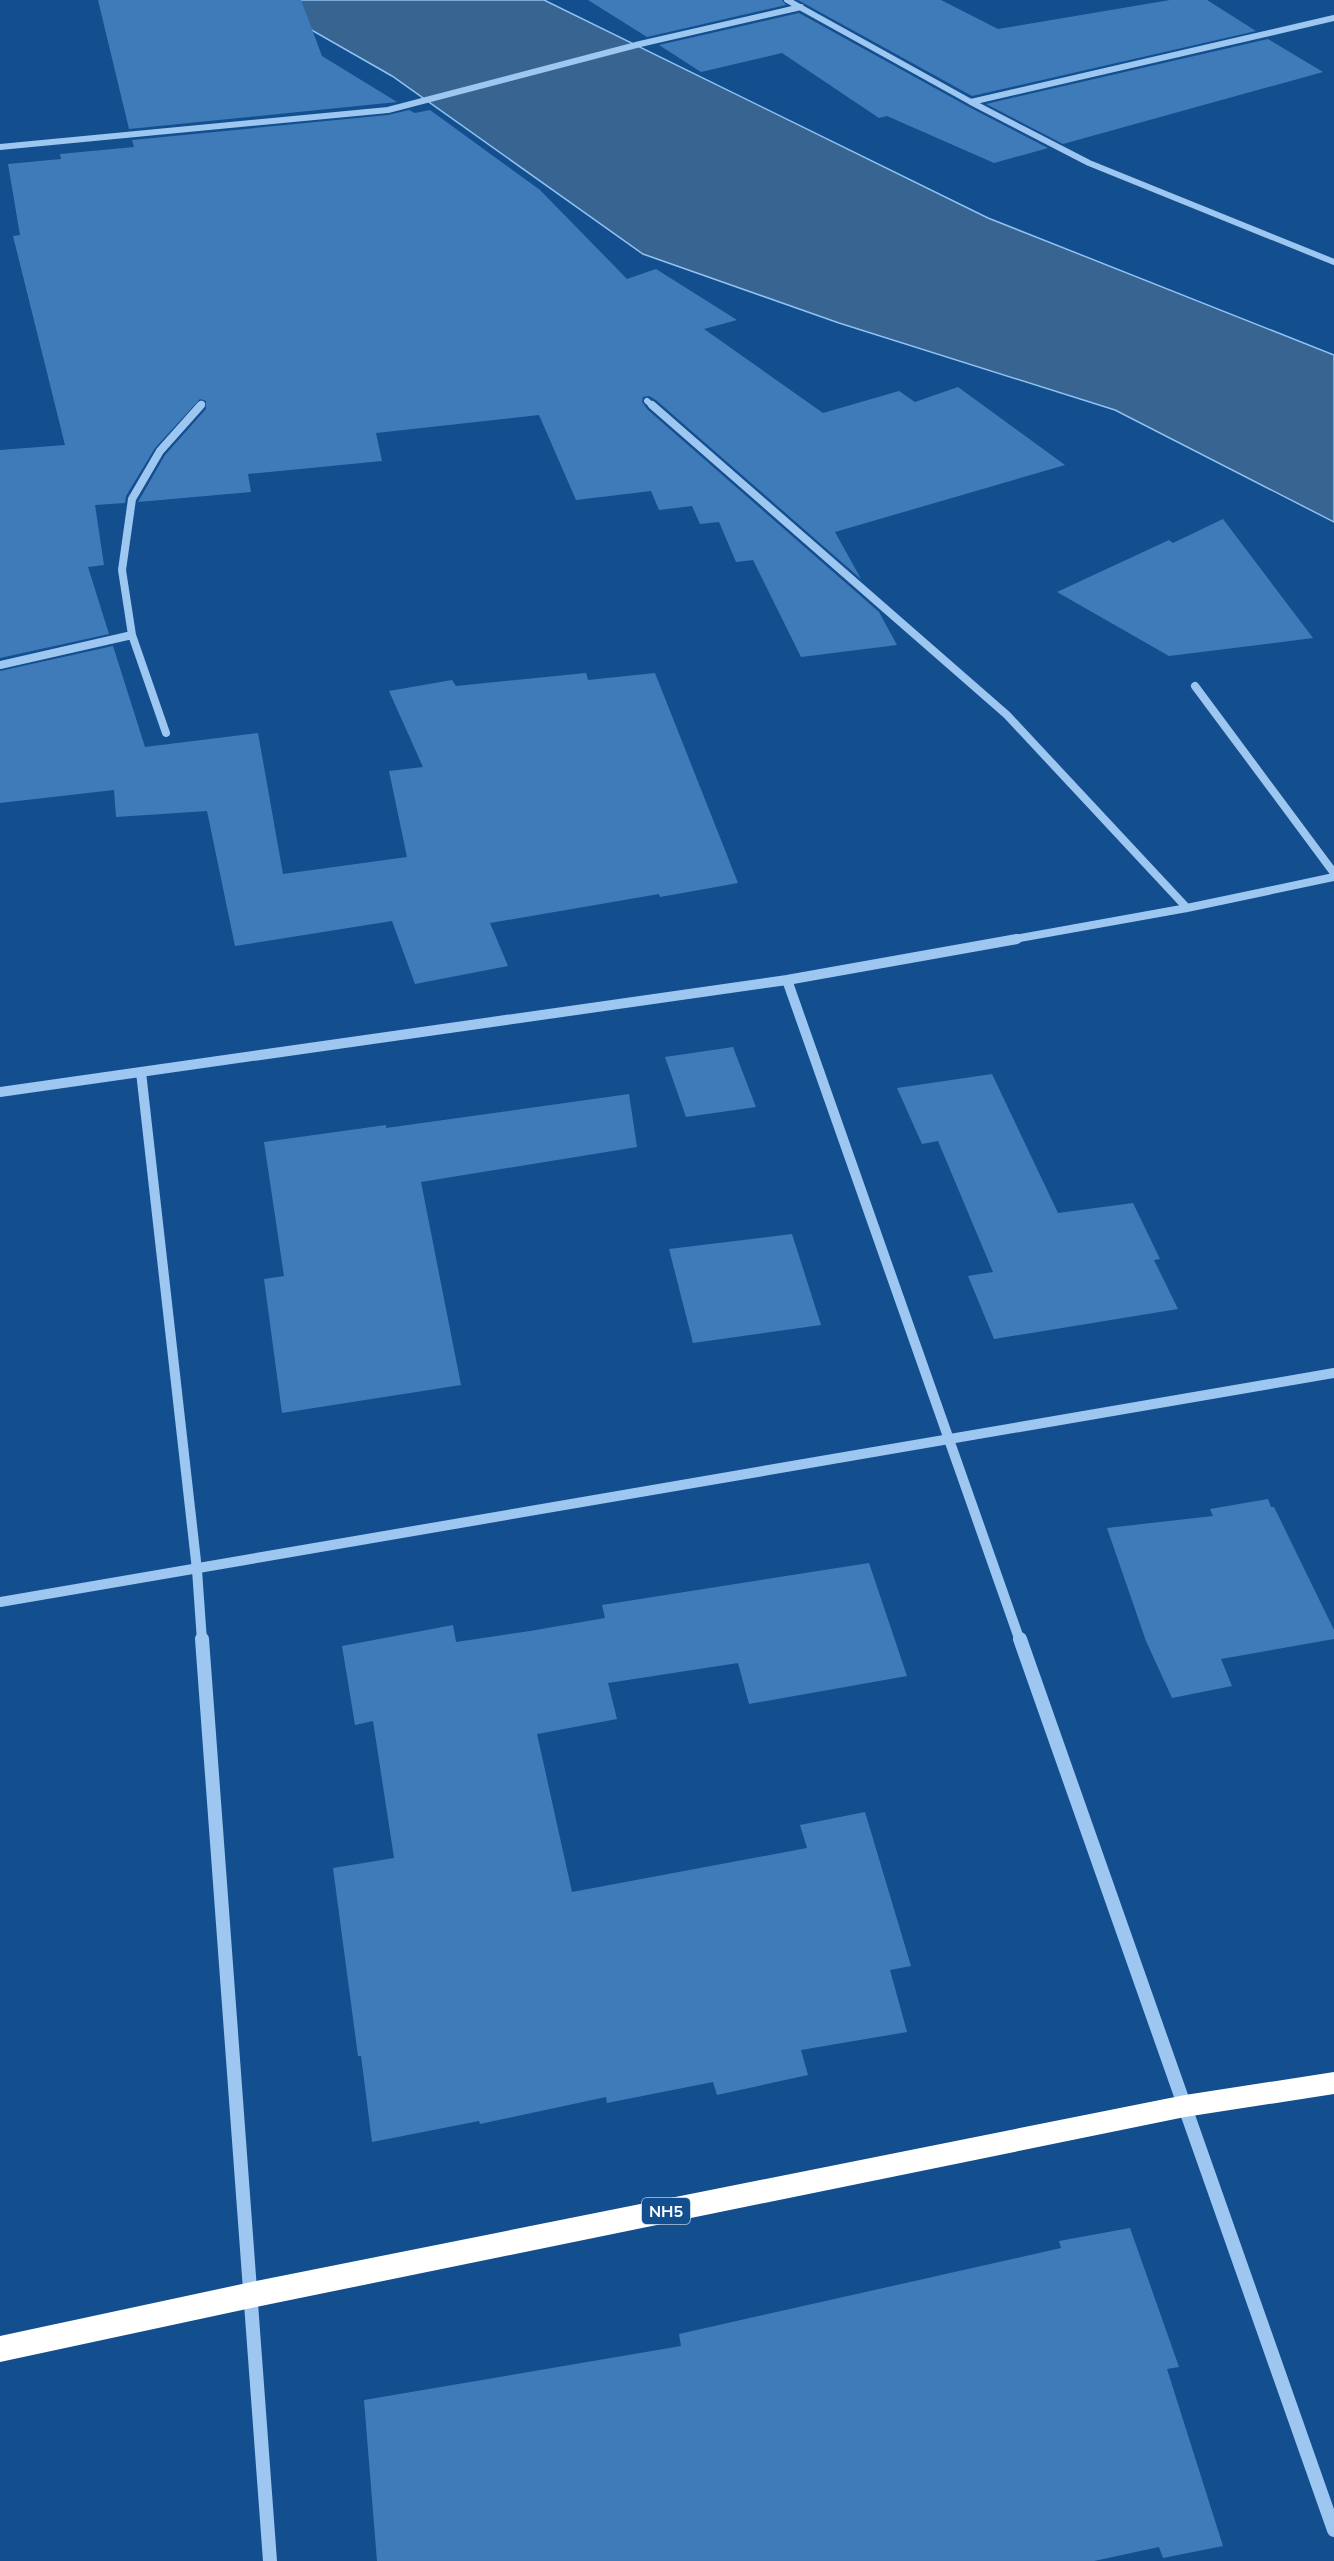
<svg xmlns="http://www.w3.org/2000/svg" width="1334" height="2561" font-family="Mulish,sans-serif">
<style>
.water{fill:#386492;stroke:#8fc3f4;stroke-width:1.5}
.building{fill:#407bb9}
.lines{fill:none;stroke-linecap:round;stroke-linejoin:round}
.minor-far3{stroke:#9dc7f1;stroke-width:6}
.minor-far2{stroke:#9dc7f1;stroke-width:8}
.minor-far1{stroke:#9dc7f1;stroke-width:10}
.minor{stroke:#9dc7f1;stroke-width:14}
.highway{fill:#fff;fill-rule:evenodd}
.labels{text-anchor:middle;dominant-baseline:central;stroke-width:5;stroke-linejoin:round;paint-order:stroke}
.shield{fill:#134f8e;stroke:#b8cadd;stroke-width:1.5}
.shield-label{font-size:16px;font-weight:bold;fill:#fff}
</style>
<rect width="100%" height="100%" fill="#134f8e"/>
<path class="water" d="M259,0H544L988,218L1334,355V522L1115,410L839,323L643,254L392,76Z"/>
<path class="building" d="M98,0H301L322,56L397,102L129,129Z
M588,0H782L786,5L647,37Z
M798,0H941L998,29L1170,0H1207L1256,31L972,96Z
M799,13L969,107L1048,148L994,163L887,116L879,118L782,53L701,72L659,45Z
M1268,39L1323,72L1063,144L986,104Z
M409,110L415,113L430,110L540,190L627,279L656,269L737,320L704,329L823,413L899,391L915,402L958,387L1065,465L835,532L861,579L656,400L649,396L643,397L642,402L648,410L879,612L897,645L801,657L753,560L736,562L719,522L700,524L692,506L659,510L651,491L576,500L539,415L376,433L382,461L248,474L251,492L138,502L165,455L206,409V401L200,399L155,448L126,496L125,503L95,505L104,565L88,567L109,634L0,658V450L65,445L13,236L20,235L8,164L61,159L60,154L134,147L132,140L388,115Z
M1223,519L1313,638L1169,656L1057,592L1169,540L1173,543Z
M113,646L145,747L258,733L283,874L407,857L389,771L423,767L389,691L452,680L456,686L586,673L588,680L655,673L738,883L660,897L659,894L490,923L508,966L415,984L392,921L235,946L207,811L116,817L114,790L0,803V671Z
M733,1047L756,1107L686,1117L665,1057Z
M992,1074L1058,1213L1133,1203L1160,1259L1154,1260L1178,1309L994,1339L968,1276L993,1272L938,1141L922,1144L897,1088Z
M629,1094L637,1147L421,1182L461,1385L282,1413L264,1279L284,1276L264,1142L386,1125V1128Z
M792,1234L821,1325L693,1343L669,1249Z
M1268,1499L1271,1507H1274L1334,1630V1639L1221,1659L1232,1686L1172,1698L1146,1641L1107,1528L1213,1516L1210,1509Z
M869,1563L907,1676L749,1704L738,1663L608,1683L617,1719L537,1734L572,1892L807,1848L800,1825L865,1812L911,1966L890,1970L907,2032L801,2050L808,2075L717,2095L713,2082L607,2103L606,2097L480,2124L479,2121L372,2142L361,2056H358L333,1868L394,1858L373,1721L355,1725L342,1646L453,1625L456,1642L530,1631L605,1618L602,1605Z
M1130,2228L1179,2367L1167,2369L1223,2546L1163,2558L1159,2547L1094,2561H377L364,2400L681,2346L679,2334L1061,2248L1059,2241Z"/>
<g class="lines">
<path class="minor-far3" d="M787,0L971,102L1089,163L1334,262
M971,102L1334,18
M0,147L388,110L640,44L801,7
M647,401L654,407
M200,407L202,404"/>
<path class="minor-far2" d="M652,405L1007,715L1187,908
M0,665L132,635
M1195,686L1334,873
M166,733L132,635L122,570L132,499L160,451L201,405
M1009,940L1187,908L1334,877"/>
<path class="minor-far1" d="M787,980L1020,1641
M141,1072L197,1570L202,1641
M0,1092L787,980L1017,939
M0,1602L1334,1373"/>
<path class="minor" d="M202,1639L270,2561
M1020,1639L1334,2530"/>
<path class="highway" d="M1334,2072V2094L1185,2117L256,2307L0,2362V2336L256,2281L1185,2095Z"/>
</g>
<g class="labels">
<rect class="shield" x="642" y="2198" width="48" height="26" rx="4.5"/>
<g class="shield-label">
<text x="666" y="2211">NH5</text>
</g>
</g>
</svg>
